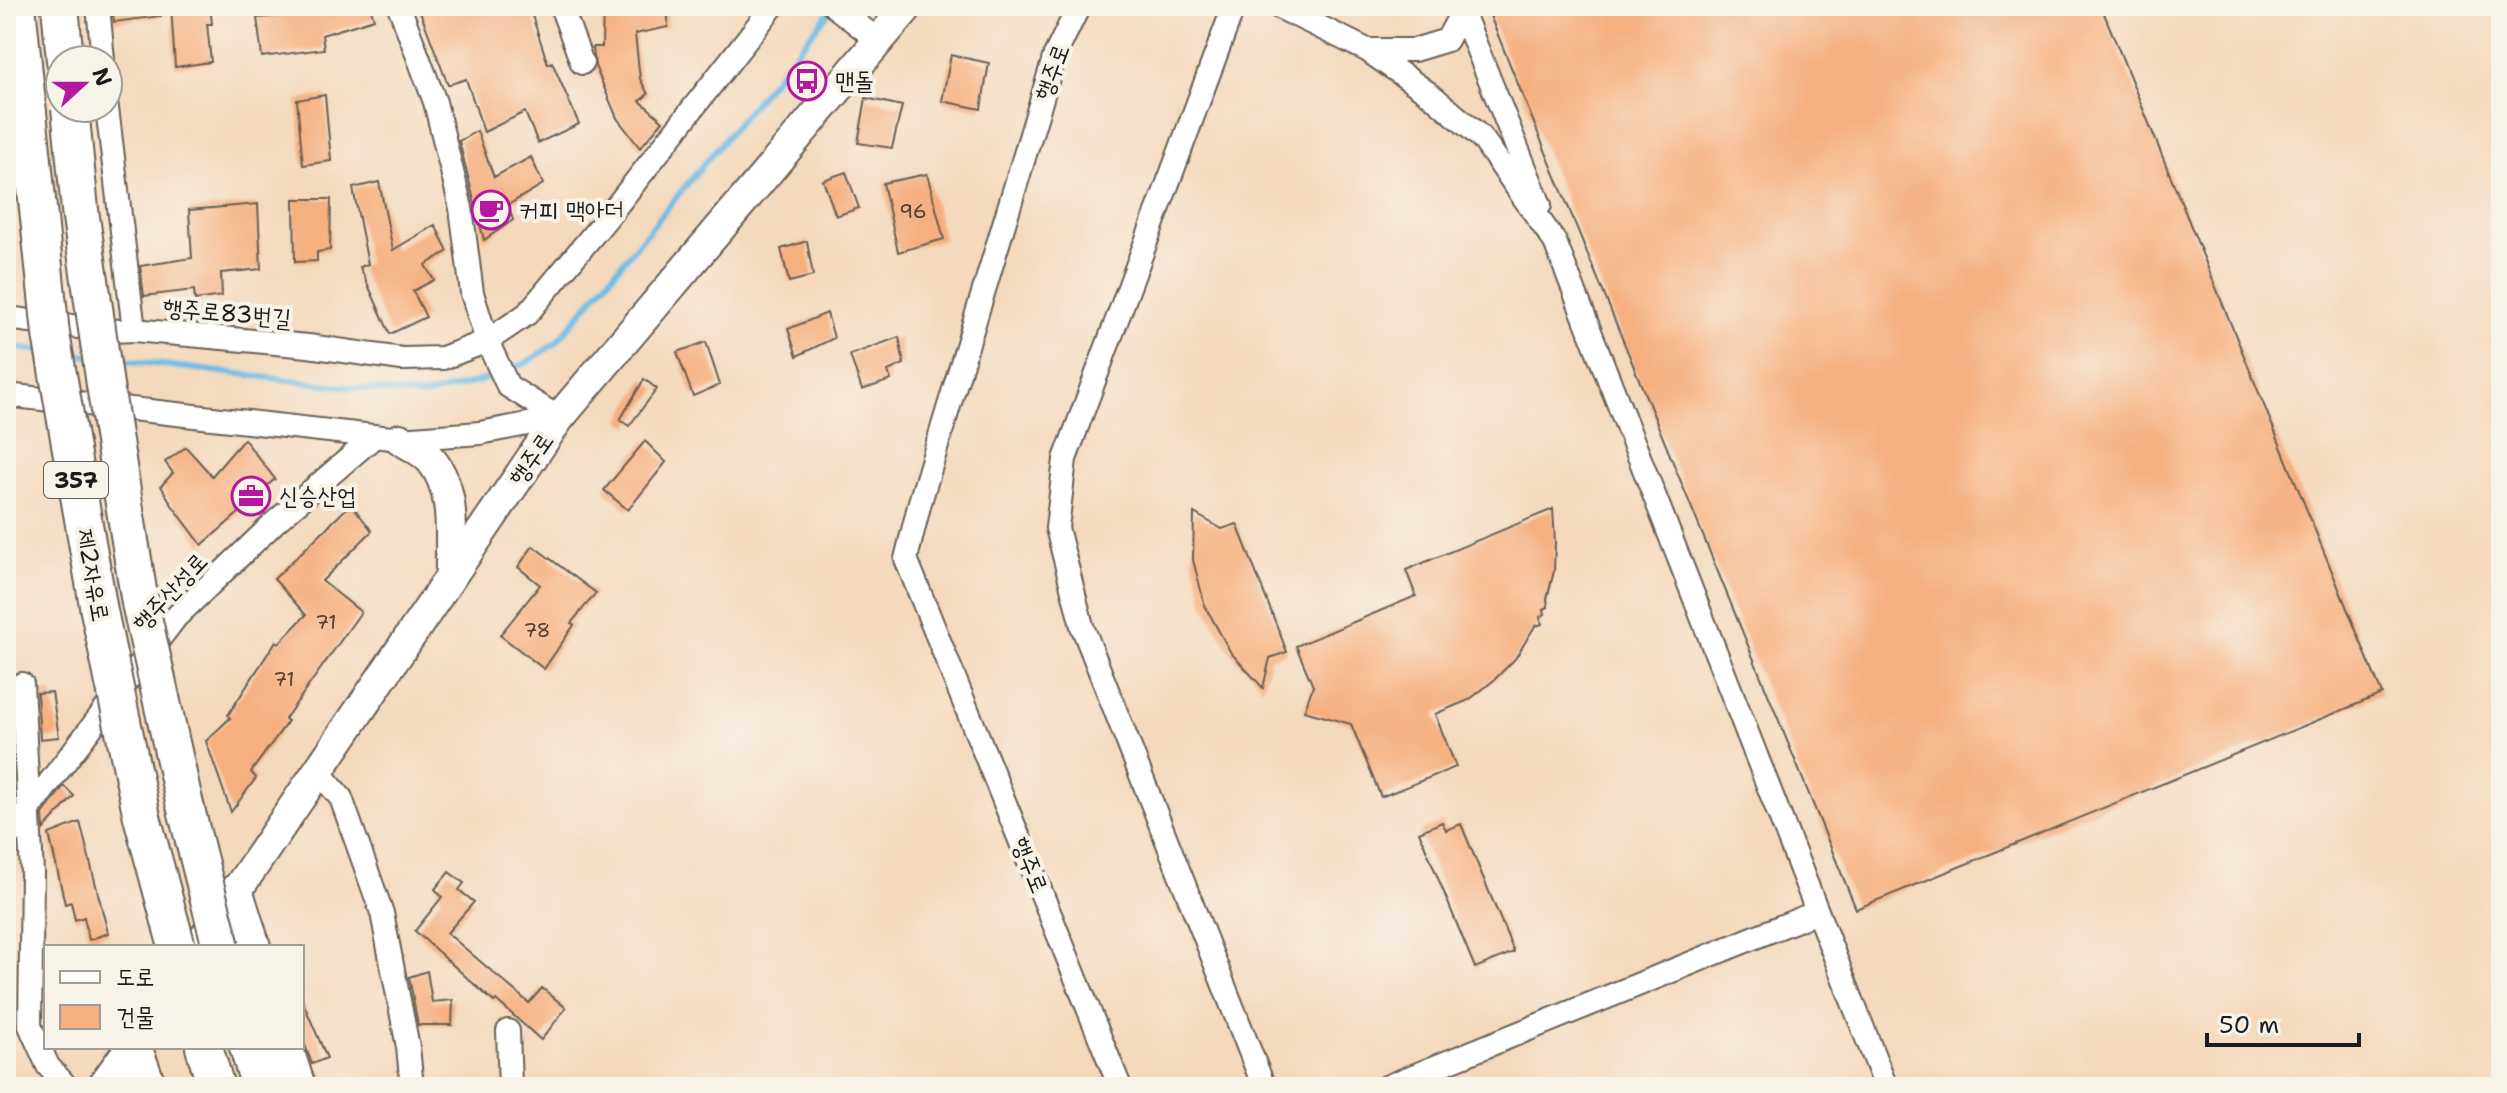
<svg xmlns="http://www.w3.org/2000/svg" width="2507" height="1093" font-family="'Shantell Sans','Poor Story',sans-serif">
<style>
.lines{fill:none;stroke-linecap:round;stroke-linejoin:round}
.stream{stroke:#69bbe5;stroke-width:6}
.building{fill:#f6af7e}
.minor-casing{stroke:#685e54;stroke-width:26}
.secondary-casing{stroke:#685e54;stroke-width:34}
.trunk-casing{stroke:#685e54;stroke-width:40}
.minor{stroke:#fff;stroke-width:22}
.secondary{stroke:#fff;stroke-width:30}
.trunk{stroke:#fff;stroke-width:36}
.trunk-bridge-casing{stroke:#685e54;stroke-width:40;stroke-linecap:butt}
.trunk-bridge{stroke:#fff;stroke-width:36}
.labels{text-anchor:middle;dominant-baseline:central;stroke-width:8;stroke-linejoin:round;paint-order:stroke}
.number-label{font-size:20px;fill:#524134}
.shield{fill:#f7f3e8;stroke:#5e5c59;stroke-width:2}
.shield-label{font-size:22px;font-weight:bold;fill:#1c1c1c}
.street-label{font-size:24px;fill:#1c1c1c;stroke:#f7f3e8}
.poi-label{font-size:24px;fill:#1c1c1c;stroke:#f7f3e8;text-anchor:start}
</style>
<rect width="100%" height="100%" fill="#f7f3e8"/>
<filter id="ink" filterUnits="userSpaceOnUse"><feTurbulence type="fractalNoise" baseFrequency=".0125" numOctaves="2"/><feDisplacementMap in="SourceGraphic" scale="16" xChannelSelector="R" yChannelSelector="G"/><feConvolveMatrix kernelMatrix="1 2 1 2 8 2 1 2 1" color-interpolation-filters="sRGB"/></filter>
<filter id="wash" filterUnits="userSpaceOnUse"><feTurbulence type="fractalNoise" baseFrequency=".006" numOctaves="4" result="noise"/><feDisplacementMap in="SourceGraphic" scale="32" xChannelSelector="R" yChannelSelector="G"/><feGaussianBlur stdDeviation="1.8" result="paint"/><feColorMatrix in="noise" values="0 0 0 0 0 0 0 0 0 0 0 0 0 0 0 0 0 1.4 0 .05"/><feComposite in="paint" operator="in"/></filter>
<g filter="url(#wash)">
<rect width="100%" height="100%" fill="#f4d9bc"/>
<g class="lines">
<path class="stream" d="M6,346L42,351
M65,353L90,356
M113,359L423,396L480,381L496,375
M507,370L526,363L556,343L831,10"/>
</g>
<g id="blocks">
<path class="building" d="M112,6H160L161,16L114,22Z
M171,6H210L212,24H207L211,62L175,67Z
M330,6H370L374,19L322,35L324,49L262,57L257,18L332,12Z
M418,6H529L548,64L552,62L579,124L538,143L525,112L484,132L466,79L448,85Z
M603,6H668V27L635,34L640,79L648,94L640,101L663,121L640,148L617,118L595,66L593,47H602Z
M1486,6H2101L2382,694L1856,909Z
M951,55L989,63L981,109L942,101Z
M325,95L331,161L303,165L297,100Z
M866,98L902,106L892,148L858,143Z
M477,131L494,177L531,157L543,184L508,205L513,220L484,240L459,141Z
M846,172L859,208L836,216L823,180Z
M927,174L944,239L898,252L883,183Z
M379,182L393,250L435,225L448,251L425,265L434,280L413,291L426,317L390,334L360,267L368,264L353,188Z
M294,199H331L330,250L317,252V261L295,262Z
M258,204L261,269L221,273L222,296L195,300L194,290L144,296L140,266L192,258L189,210Z
M807,241L813,276L789,282L781,249Z
M827,313L834,338L797,356L788,329Z
M899,337L904,364L888,371L891,380L862,390L850,355Z
M706,342L720,385L693,396L677,352Z
M644,379L657,389L629,426L620,420Z
M244,439L275,479L238,510L240,512L202,545L172,505L161,486L173,473L165,462L186,447L212,476Z
M645,441L666,462L628,510L604,490Z
M351,504L372,531L322,581L361,612L285,719L288,721L251,772L256,778L231,812L206,741L230,718L228,715L276,641L279,643L306,615L274,579Z
M1553,509L1555,542L1554,571L1547,599L1548,607L1544,609L1545,614L1540,617L1542,624L1535,626L1515,659L1493,681L1469,700L1435,714L1456,767L1381,797L1351,724L1304,711L1313,686L1296,646L1416,596L1406,570Z
M1194,513L1222,529L1237,524L1287,652L1270,658L1263,688L1231,653L1205,606L1193,560Z
M533,546L596,593L571,623L574,625L544,669L500,635L540,585L518,567Z
M52,692L59,737L40,739L37,693Z
M64,786L74,796L44,829L43,814Z
M80,822L108,933L89,940L84,917L75,920L71,902L65,904L49,834Z
M1442,822L1446,830L1461,824L1514,952L1475,968L1419,832Z
M449,872L464,883L459,890L474,902L447,933L529,1003L542,988L566,1008L541,1040L496,1000L494,1002L415,931L442,897L435,889Z
M427,971L432,1002L453,1000L452,1025H418L409,977Z
M302,1000L327,1058L312,1064L302,1037Z"/>
</g>
</g>
<g filter="url(#ink)">
<use href="#blocks" fill-opacity="0" stroke="#685e54" stroke-width="2"/>
<g class="lines">
<defs>
<path id="minor" d="M98,6L103,60
M399,6L435,102L461,208L472,293L487,341L508,386L559,418
M561,6L582,63
M834,6L879,41
M1079,6L1055,55L920,502L906,559L1120,1087
M1234,6L1065,459L1057,528L1082,626L1264,1087
M1277,6L1367,50L1431,95L1482,138L1555,242L1886,1087
M1460,6L1540,205
M1367,50H1414L1447,40L1462,12
M107,108L134,330
M6,318L112,331L134,330L308,346L402,359L443,358L487,341L527,314L607,218L773,6
M6,395L400,439L480,433L559,418
M22,684L32,873L30,1026L48,1066L67,1087
M318,771L341,798L382,913L408,1047L412,1087
M6,839L176,617L274,523L375,436
M508,1031L510,1087
M1386,1087L1817,912"/>
<path id="secondary" d="M400,439C410,445 423,451 431,460C457,491 450,538 451,575
M198,947L559,418L908,6
M102,1087L131,1047"/>
<path id="trunk" d="M60,6L65,60
M235,893L252,947
M133,1047L148,1087
M204,1047L216,1087
M248,1047L260,1087
M284,1047L297,1087"/>
</defs>
<use href="#minor" class="minor-casing"/>
<use href="#secondary" class="secondary-casing"/>
<use href="#trunk" class="trunk-casing"/>
<use href="#minor" class="minor"/>
<use href="#secondary" class="secondary"/>
<use href="#trunk" class="trunk"/>
<defs>
<path id="trunk-bridge" d="M17,6L51,334L99,611L142,817L177,947
M70,108L80,210L105,385L140,603L184,801L221,947"/>
</defs>
<use href="#trunk-bridge" class="trunk-bridge-casing"/>
<use href="#trunk-bridge" class="trunk-bridge"/>
</g>
</g>
<defs>
<symbol id="bus-ring" viewBox="-11 -11 22 22"><circle r="9.5" fill="#f7f3e8" stroke="#b5179e" stroke-width="1.5"/><path d="M-5-6H5V4H4V6H2V4H-2V6H-4V4H-5ZM-3.5-4V0h7V-4ZM-3.5 1.2v1.5H-2V1.2ZM2 1.2v1.5H3.5V1.2Z" fill="#b5179e"/></symbol>
<symbol id="cafe-ring" viewBox="-11 -11 22 22"><circle r="9.5" fill="#f7f3e8" stroke="#b5179e" stroke-width="1.5"/><path d="M-5.5-4.5H6V0H3Q3 3.5 0 3.5H-2.5Q-5.5 3.5-5.5 0ZM3-3.2v2h1.7v-2ZM-6 4.5H4V6H-6Z" fill="#b5179e"/></symbol>
<symbol id="office-ring" viewBox="-11 -11 22 22"><circle r="9.5" fill="#f7f3e8" stroke="#b5179e" stroke-width="1.5"/><path d="M-6-3h4V-5.5h4V-3h4V5H-6ZM-1-4.5V-3h2v-1.5ZM-6 0V1H6V0Z" fill="#b5179e"/></symbol>
</defs>
<g fill-rule="evenodd">
<use href="#bus-ring" x="785" y="59" width="44" height="44"/>
<use href="#cafe-ring" x="469" y="188" width="44" height="44"/>
<use href="#office-ring" x="229" y="474" width="44" height="44"/>
</g>
<g class="labels">
<g class="number-label">
<text x="913" y="211">96</text>
<text x="326" y="622">71</text>
<text x="537" y="630">78</text>
<text x="284" y="679">71</text>
</g>
<rect class="shield" x="44" y="462" width="64" height="36" rx="6"/>
<g class="shield-label">
<text x="76" y="480">357</text>
</g>
<g class="street-label">
<text transform="translate(1052 72) rotate(-70)">행주로</text>
<text transform="translate(227 313) rotate(5)">행주로83번길</text>
<text transform="translate(531 459) rotate(-55)">행주로</text>
<text transform="translate(93 575) rotate(80)">제2자유로</text>
<text transform="translate(170 592) rotate(-47)">행주산성로</text>
<text transform="translate(1030 865) rotate(68)">행주로</text>
</g>
<g class="poi-label">
<text x="835" y="81">맨돌</text>
<text x="519" y="210">커피 맥아더</text>
<text x="279" y="496">신승산업</text>
</g>
</g>
<rect width="2507" height="1093" fill="none" stroke="#f7f3e8" stroke-width="32"/>
<rect x="44" y="945" width="260" height="104" fill="#f7f3e8" stroke="#9f9d96" stroke-width="2"/>
<rect x="60" y="971" width="40" height="12" fill="#ffffff" stroke="#9f9d96" stroke-width="2"/>
<text x="116" y="985" font-size="24" fill="#1c1c1c">도로</text>
<rect x="60" y="1005" width="40" height="24" fill="#f6af7e" stroke="#9f9d96" stroke-width="2"/>
<text x="116" y="1025" font-size="24" fill="#1c1c1c">건물</text>
<g transform="translate(84 84) rotate(69)"><circle r="38" fill="#f7f3e8" stroke="#9f9d96" stroke-width="2"/>
<path d="M0-6L14 30L0 20L-14 30Z" fill="#b5179e"/>
<text y="-12" font-size="22" font-weight="bold" text-anchor="middle" fill="#1c1c1c">N</text>
</g>
<path d="M2207 1033v12h152v-12" fill="none" stroke="#1c1c1c" stroke-width="4"/>
<text x="2219" y="1033" font-size="24" fill="#1c1c1c" stroke="#f7f3e8" stroke-width="6" paint-order="stroke">50 m</text>
</svg>
